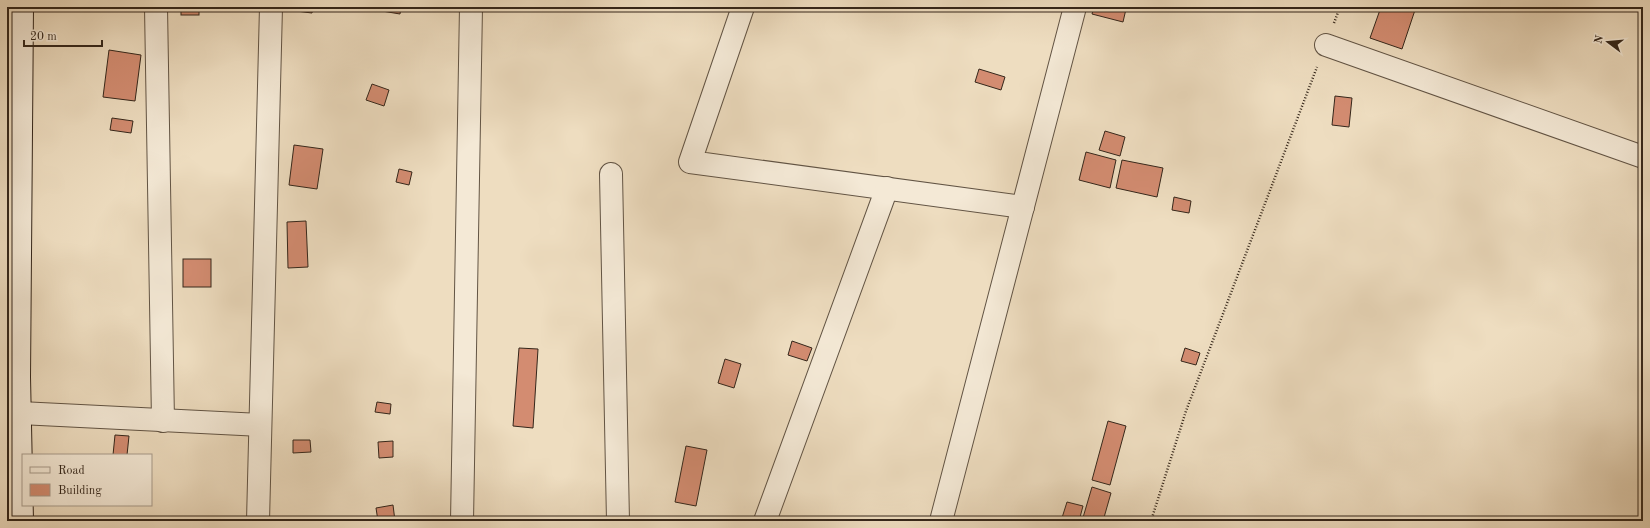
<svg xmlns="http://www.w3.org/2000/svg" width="1650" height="528" font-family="'Old Standard TT',serif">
<rect width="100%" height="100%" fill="#eeddc0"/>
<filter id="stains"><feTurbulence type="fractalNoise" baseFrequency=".005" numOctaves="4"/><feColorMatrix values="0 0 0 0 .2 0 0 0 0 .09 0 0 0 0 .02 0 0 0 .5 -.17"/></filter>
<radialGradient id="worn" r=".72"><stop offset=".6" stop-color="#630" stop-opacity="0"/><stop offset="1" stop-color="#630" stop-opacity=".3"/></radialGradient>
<!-- building -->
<g fill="#d38c71" stroke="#34261a">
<rect x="181" y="7" width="18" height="8"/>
<path d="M297,7h16l-1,6 -16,-2z"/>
<path d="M382,7h19l-1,7 -18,-3z"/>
<path d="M1094,7h24l8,2 -3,13 -31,-8z"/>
<path d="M1381,7h35l-14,42 -32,-11z"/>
<path d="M109,50l32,5 -6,46 -32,-4z"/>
<path d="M979,69l26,8 -4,13 -26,-8z"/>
<path d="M372,84l17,6 -5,16 -18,-6z"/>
<path d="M1335,96l17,2 -3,29 -17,-2z"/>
<path d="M112,118l21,3 -2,12 -21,-3z"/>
<path d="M1105,131l20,6 -5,19 -21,-6z"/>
<path d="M294,145l29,4 -6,40 -28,-4z"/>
<path d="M1086,152l30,8 -6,28 -31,-8z"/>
<path d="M1122,160l41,8 -6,29 -41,-9z"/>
<path d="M399,169l13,3 -3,13 -13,-3z"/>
<path d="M1174,197l17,4 -2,12 -17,-3z"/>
<path d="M306,221l2,46 -20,1 -1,-46z"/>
<rect x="183" y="259" width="28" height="28"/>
<path d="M792,341l20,7 -5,13 -19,-6z"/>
<path d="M519,348l19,1 -5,79 -20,-2z"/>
<path d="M1185,348l15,5 -4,12 -15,-4z"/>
<path d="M725,359l16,5 -7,24 -16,-5z"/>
<path d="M377,402l14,2 -1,10 -15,-2z"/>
<path d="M1108,421l18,5 -16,59 -18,-5z"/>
<path d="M115,435l14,1 -2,19h-14z"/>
<path d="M293,440h17l1,12 -18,1z"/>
<path d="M393,441v16l-14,1 -1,-16z"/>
<path d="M686,446l21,4 -11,56 -21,-4z"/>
<path d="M1092,487l19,6 -8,28h-21z"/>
<path d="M1067,502l16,4 -4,15h-18z"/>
<path d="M393,505l2,16h-17l-2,-13z"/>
</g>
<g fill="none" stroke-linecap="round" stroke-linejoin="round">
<!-- street casing -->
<g stroke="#625444" stroke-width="24">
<g id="street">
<path d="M156,7l7,414"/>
<path d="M743,7l-53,155 333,45"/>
<path d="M1326,45l317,112"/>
<path d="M611,174l7,347"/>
<path d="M20,413l240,12"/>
<path d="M258,521l13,-514"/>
<path d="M462,521l9,-514"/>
<path d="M765,521l122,-333"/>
<path d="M941,521l134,-514"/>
</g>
</g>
<!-- secondary casing -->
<g stroke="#34261a" stroke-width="24">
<path id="secondary" d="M22,521l-3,-144 3,-370"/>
</g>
<!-- path -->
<g stroke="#34261a" stroke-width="2.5" stroke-dasharray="1 2" stroke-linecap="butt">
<path d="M1334,23l6,-16"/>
<path d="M1151,521l35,-110 131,-344"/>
</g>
<!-- street -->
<use href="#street" stroke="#f4e9d6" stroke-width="22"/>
<!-- secondary -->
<use href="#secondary" stroke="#f4e9d6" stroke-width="22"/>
</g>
<!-- margin -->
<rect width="1650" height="528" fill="none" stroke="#eeddc0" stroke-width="24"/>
<rect x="8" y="8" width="1634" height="512" fill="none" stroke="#34261a" stroke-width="2"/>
<rect x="12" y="12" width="1626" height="504" fill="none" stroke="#34261a"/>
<!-- legend -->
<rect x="22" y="454" width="130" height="52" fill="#f4e9d6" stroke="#a79b8b"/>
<rect x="30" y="467" width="20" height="6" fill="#f4e9d6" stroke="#a79b8b"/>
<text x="58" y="474" font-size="12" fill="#34261a">Road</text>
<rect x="30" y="484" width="20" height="12" fill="#d38c71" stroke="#a79b8b"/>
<text x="58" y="494" font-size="12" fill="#34261a">Building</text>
<!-- north arrow -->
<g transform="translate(1608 42) rotate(286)" stroke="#f4e9d6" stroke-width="3" paint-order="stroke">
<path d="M0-3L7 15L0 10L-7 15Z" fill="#34261a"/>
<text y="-6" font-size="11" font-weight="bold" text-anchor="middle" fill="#34261a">N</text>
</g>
<!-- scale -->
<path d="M24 40v6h78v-6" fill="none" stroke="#34261a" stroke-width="2"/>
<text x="30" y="40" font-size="12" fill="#34261a" stroke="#f4e9d6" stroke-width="3" paint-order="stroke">20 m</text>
<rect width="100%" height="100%" filter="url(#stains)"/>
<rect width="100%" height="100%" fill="url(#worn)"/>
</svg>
